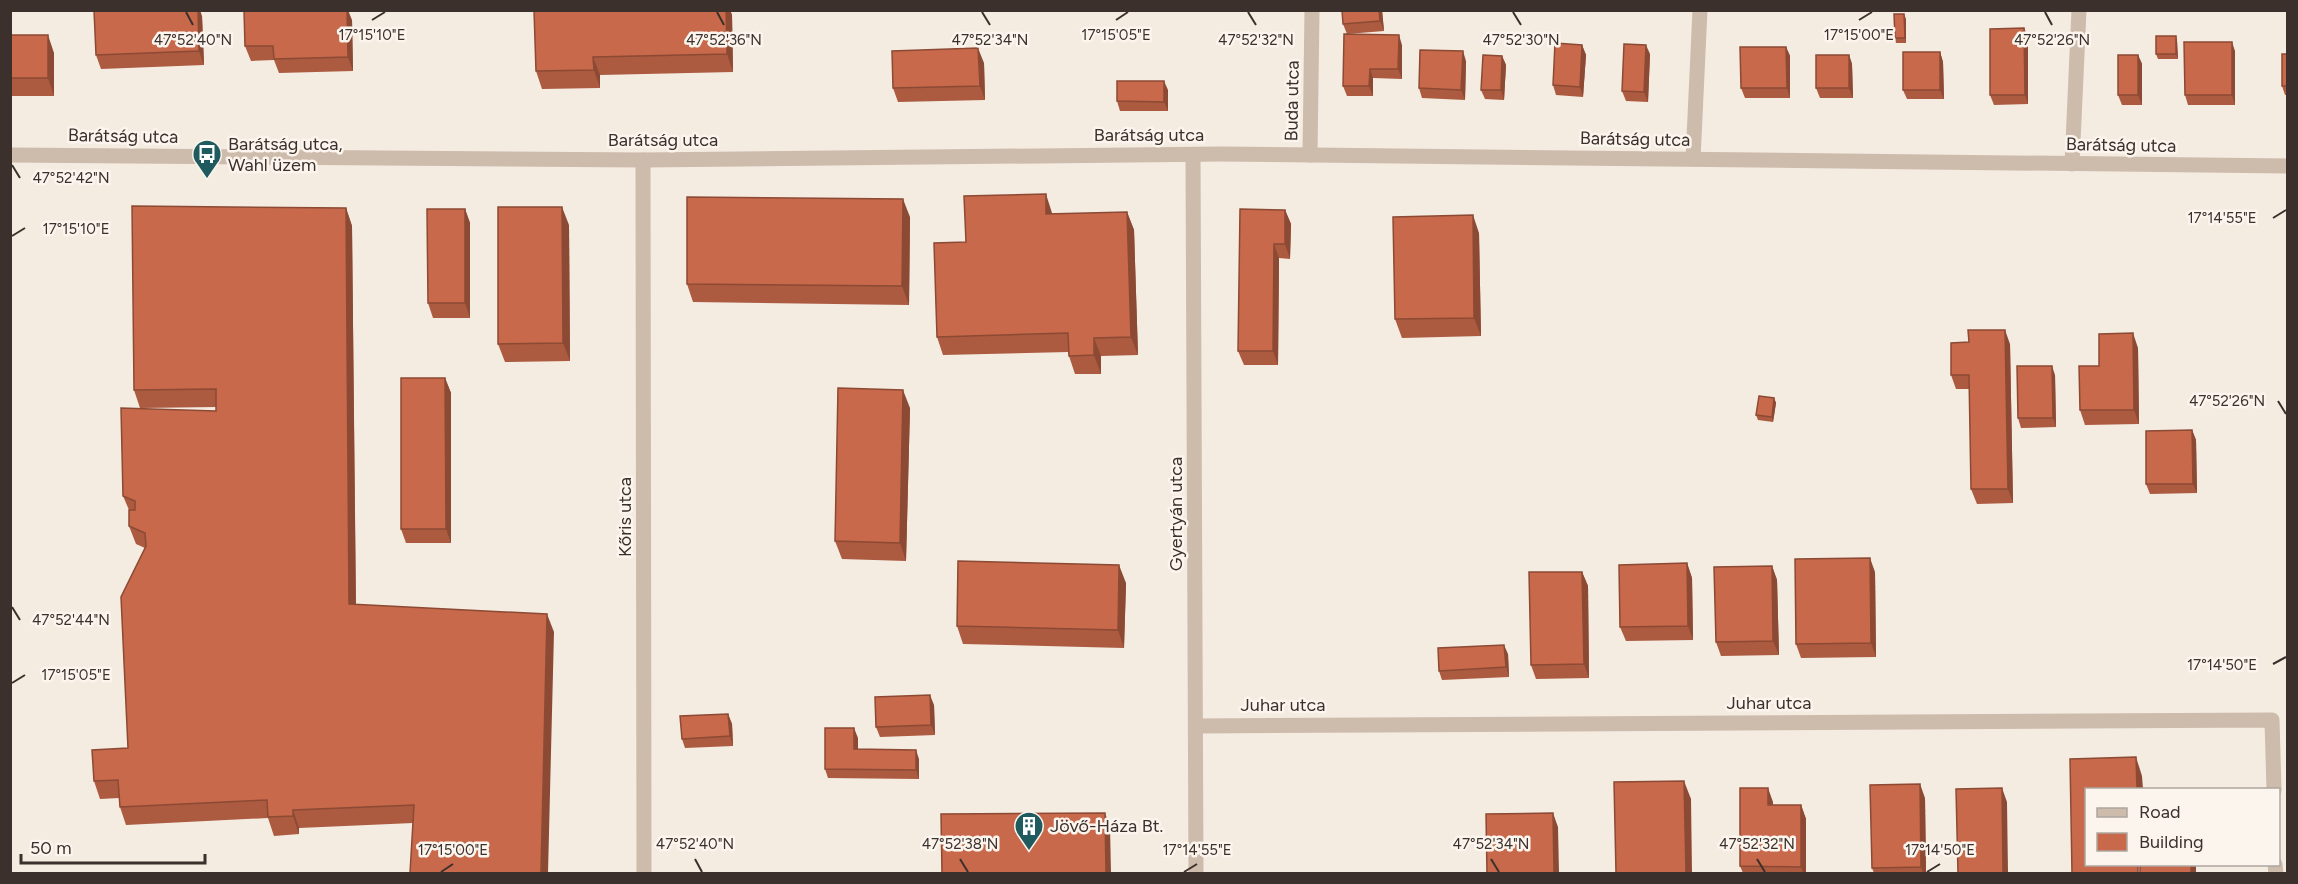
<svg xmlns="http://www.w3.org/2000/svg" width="2298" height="884" font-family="Figtree,sans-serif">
<rect width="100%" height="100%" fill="#f4ebe1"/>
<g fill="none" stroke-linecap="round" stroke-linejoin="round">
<!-- minor -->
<g stroke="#cdbbac" stroke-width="15">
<path d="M10,155l633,5 579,-6 1066,12"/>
<path d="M1193,155l3,719"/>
<path d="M1310,155l2,-145"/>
<path d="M1693,159l7,-149"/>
<path d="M643,160l1,714"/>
<path d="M2072,164l7,-154"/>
<path d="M1197,726l1075,-6 2,70"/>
<path d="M2275,864l1,10"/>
</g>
</g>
<!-- wall -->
<g fill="#ac5a40">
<path d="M534,10h196l2,5 1,57 -133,3v13l-58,1 -6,-18z"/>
<path d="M1342,10h40l2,21 -37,3 -4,-10z"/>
<path d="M202,16l2,49 -103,4 -5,-14z"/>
<path d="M1906,19v24h-10l-1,-5z"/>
<path d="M352,20l1,51 -74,2 -5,-13 -23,1 -6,-15z"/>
<path d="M2024,28l4,10v66l-34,1 -4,-10z"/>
<path d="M10,35l44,18v43h-44z"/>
<path d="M2176,36l1,5 1,18h-20l-2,-5z"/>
<path d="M1402,45v34l-29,-1v18h-26l-4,-10z"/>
<path d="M1582,45l4,10 -3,42 -27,-2 -3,-10z"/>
<path d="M1786,47l4,9v42h-45l-4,-10z"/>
<path d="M2235,51v54h-47l-3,-10z"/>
<path d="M1940,52l3,10 1,37h-37l-4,-9z"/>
<path d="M1650,54l-2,48 -22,-1 -4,-10z"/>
<path d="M2288,54v41h-3l-3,-9z"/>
<path d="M1849,55l3,9 1,34h-33l-4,-10z"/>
<path d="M2138,55l4,9v41h-20l-4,-10z"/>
<path d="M1502,56l4,9 -2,35 -19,-1 -4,-9z"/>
<path d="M1466,61l-1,39 -43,-2 -3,-10z"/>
<path d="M984,63l1,37 -87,2 -5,-14z"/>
<path d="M1168,90v21h-48l-3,-10z"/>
<path d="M346,208l6,18 4,378 198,28 -141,191 -114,5v6l-25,2 -6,-18 -142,7 -6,-18 -1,-9 -19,1 -6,-18 34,-33 17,-200 -9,-4 -7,-18v-16l-6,-14 93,-85v-4l-76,1 -6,-18z"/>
<path d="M465,209l5,14v95h-37l-5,-15z"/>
<path d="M1285,210l6,14 -1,35 -11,-1 -1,107h-34l-6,-14z"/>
<path d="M1127,212l7,18 4,125 -37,1v18h-26l-6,-18 -1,-4 -125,3 -6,-18 29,-95 86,-29v1z"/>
<path d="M910,217l-1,88 -216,-3 -6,-18z"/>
<path d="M569,225l1,136 -65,1 -7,-18z"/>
<path d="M1479,233l2,103 -79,2 -7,-19z"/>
<path d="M2010,344l3,159 -36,1 -6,-15 -1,-100h-14l-5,-14z"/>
<path d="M2138,348l1,76 -54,1 -5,-15 19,-44z"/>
<path d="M2055,375l1,52 -35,1 -3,-10z"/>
<path d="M445,378l6,15v150h-45l-5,-14z"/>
<path d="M1774,398l2,5 -3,19 -15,-2 -2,-5z"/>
<path d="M910,408l-4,153 -64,-2 -7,-18z"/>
<path d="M2192,430l4,10 1,53 -47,1 -4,-10z"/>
<path d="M1687,563l5,15 1,62 -67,1 -6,-14z"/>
<path d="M1772,566l5,14 2,75 -58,1 -5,-14z"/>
<path d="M1582,572l6,14 1,92 -53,1 -5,-14z"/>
<path d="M1875,572l1,85 -75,1 -5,-14z"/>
<path d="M1126,583l-2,65 -161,-4 -6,-18z"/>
<path d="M1508,654l1,23 -67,3 -3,-9z"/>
<path d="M934,705l1,30 -55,2 -4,-10z"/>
<path d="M728,714l4,10 1,22 -48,2 -3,-9z"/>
<path d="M858,738v11l61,10v20l-91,-1 -3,-9z"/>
<path d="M1925,798l1,75h-52l-2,-5z"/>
<path d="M1773,802v3h28l5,14v54h-63l-3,-7z"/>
</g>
<!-- shaded-wall -->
<g fill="#8c4a34">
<path d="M198,10h2l2,6 2,49 -5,-14z"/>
<path d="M347,10h1l4,10 1,51 -5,-14z"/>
<path d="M726,10h4l2,5 1,57 -6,-18z"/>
<path d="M1379,10h3l2,21 -4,-10z"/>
<path d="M1904,14l2,5v24l-1,-5z"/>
<path d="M2024,28l4,10v66l-3,-9z"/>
<path d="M48,35l6,18v43l-6,-18z"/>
<path d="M1399,35l3,10v34l-4,-10z"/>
<path d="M2176,36l1,5 1,18 -2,-5z"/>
<path d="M2232,42l3,9v54l-3,-10z"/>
<path d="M1582,45l4,10 -3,42 -3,-10z"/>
<path d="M1646,45l4,9 -2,48 -4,-10z"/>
<path d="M1786,47l4,9v42l-3,-10z"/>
<path d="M978,48l6,15 1,37 -5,-14z"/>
<path d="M1463,51l3,10 -1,39 -4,-10z"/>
<path d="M1940,52l3,10 1,37 -4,-9z"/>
<path d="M1849,55l3,9 1,34 -4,-10z"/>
<path d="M2138,55l4,9v41l-4,-10z"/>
<path d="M1502,56l4,9 -2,35 -3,-10z"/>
<path d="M593,57l7,18v13l-6,-18z"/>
<path d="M1370,69l3,9v18l-4,-10z"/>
<path d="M1164,81l4,9v21l-4,-9z"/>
<path d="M1046,194l6,19 1,19 -7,-18z"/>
<path d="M903,199l7,18 -1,88 -7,-19z"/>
<path d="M562,207l7,18 1,136 -7,-18z"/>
<path d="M346,208l6,18 4,396 -7,-18z"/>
<path d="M465,209l5,14v95l-5,-15z"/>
<path d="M1285,210l6,14 -1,35 -5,-15z"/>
<path d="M1127,212l7,18 4,125 -7,-18z"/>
<path d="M1473,215l6,18 2,103 -7,-18z"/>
<path d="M1274,244l5,14 -1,107 -5,-14z"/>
<path d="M2005,330l5,14 3,159 -5,-14z"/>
<path d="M2133,333l5,15 1,76 -5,-14z"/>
<path d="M1094,338l7,18v18l-7,-19z"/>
<path d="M2052,366l3,9 1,52 -3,-9z"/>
<path d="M445,378l6,15v150l-5,-14z"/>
<path d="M903,390l7,18 -4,153 -6,-18z"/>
<path d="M1774,398l2,5 -3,19 -1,-5z"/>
<path d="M2192,430l4,10 1,53 -4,-9z"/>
<path d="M1870,558l5,14 1,85 -5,-14z"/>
<path d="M1687,563l5,15 1,62 -5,-14z"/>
<path d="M1119,565l7,18 -2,65 -6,-18z"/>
<path d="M1772,566l5,14 2,75 -6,-14z"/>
<path d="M1582,572l6,14 1,92 -5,-14z"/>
<path d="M547,614l7,18 -6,241h-7z"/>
<path d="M1504,645l4,9 1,23 -3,-10z"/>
<path d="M930,695l4,10 1,30 -4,-10z"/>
<path d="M728,714l4,10 1,22 -3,-10z"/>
<path d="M854,728l4,10v21l-4,-10z"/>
<path d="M916,750l3,9v20l-3,-9z"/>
<path d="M2136,757l6,19 1,13h-6z"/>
<path d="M1684,781l7,18 1,74h-6z"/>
<path d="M1920,784l5,14 1,75h-3l-2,-6z"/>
<path d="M1768,788l5,14v17l-5,-14z"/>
<path d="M2002,788l5,14 1,71h-5z"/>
<path d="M1801,805l5,14v54h-3l-2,-6z"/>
<path d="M293,810l6,18v6l-6,-18z"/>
<path d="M1105,813l5,14 1,46h-5z"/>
<path d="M1553,813l5,14 1,46h-5z"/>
<rect x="2191" y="864" width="5" height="9"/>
</g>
<!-- building -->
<g fill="#c8694b" stroke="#8c4a34" stroke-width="1.5">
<path d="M94,10h104l1,41 -103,4z"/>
<path d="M244,10h103l1,47 -74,2 -1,-13h-28z"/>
<path d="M534,10h192l1,44 -134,3 1,13 -58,1z"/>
<path d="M1342,10h37l1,11 -37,3z"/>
<path d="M1894,14h10l1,24h-10z"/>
<path d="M2024,28l1,67h-35v-66z"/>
<path d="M1344,34l55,1 -1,34h-28l-1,17h-26z"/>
<rect x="10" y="35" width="38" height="43"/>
<rect x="2156" y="36" width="20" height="18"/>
<path d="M2184,42h48v53h-47z"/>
<path d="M1555,43l27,2 -2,42 -27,-2z"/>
<path d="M1624,44l22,1 -2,47 -22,-1z"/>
<path d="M1740,47h46l1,41h-46z"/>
<path d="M978,48l2,38 -87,2 -1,-37z"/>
<path d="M1420,50l43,1 -2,39 -42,-2z"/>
<rect x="1903" y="52" width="37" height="38"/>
<rect x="2282" y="54" width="6" height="32"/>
<path d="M1483,55l19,1 -1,34h-20z"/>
<rect x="1816" y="55" width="33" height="33"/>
<rect x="2118" y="55" width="20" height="40"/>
<path d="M1117,81h47v21l-47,-1z"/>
<path d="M1046,194v20l81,-2 4,125 -37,1v17l-25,1 -1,-23 -131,4 -3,-94 32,-1 -2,-46z"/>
<path d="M687,197l216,2 -1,87 -215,-2z"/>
<path d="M132,206l214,2 3,396 198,10 -6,259h-131l4,-68 -121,5v6l-25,1 -1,-17 -147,7 -2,-27 -24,1 -2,-31 36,-2 -7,-151 25,-51 -1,-13 -16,-7v-16h6v-9l-12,-5 -2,-88 95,3v-22l-82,1z"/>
<path d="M498,207h64l1,136 -65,1z"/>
<path d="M427,209h38v94h-37z"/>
<path d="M1240,209l45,1v34h-11l-1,107h-35z"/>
<path d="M1473,215l1,103 -79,1 -2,-102z"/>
<path d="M1968,330h37l3,159h-37l-2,-114h-18v-32l18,-1z"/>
<path d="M2133,333l1,77h-54l-1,-44h20v-32z"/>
<path d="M2017,366h35l1,52h-35z"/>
<path d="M401,378h44l1,151h-45z"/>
<path d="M838,388l65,2 -3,153 -65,-2z"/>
<path d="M1759,396l15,2 -2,19 -16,-2z"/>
<path d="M2192,430l1,54h-47v-53z"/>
<path d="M1870,558l1,85 -75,1 -1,-85z"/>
<path d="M958,561l161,4 -1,65 -161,-4z"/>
<path d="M1687,563l1,63 -68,1 -1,-62z"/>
<path d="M1772,566l1,75 -57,1 -2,-75z"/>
<path d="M1529,572h53l2,92 -53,1z"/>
<path d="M1504,645l2,22 -67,4 -1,-23z"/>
<path d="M930,695l1,30 -55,2 -1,-30z"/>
<path d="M728,714l2,22 -48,3 -2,-23z"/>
<path d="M825,728h29v21l62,1v20l-91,-1z"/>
<path d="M2136,757l1,32h-51v75h52v9h-66l-2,-114z"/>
<path d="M1684,781l2,92h-70l-2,-91z"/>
<path d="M1920,784l1,83 -49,1 -2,-83z"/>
<path d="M1740,788h28v17h33v62l-61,-1z"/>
<path d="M2002,788l1,85h-45l-2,-84z"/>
<path d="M1105,813l1,60h-164l-1,-59z"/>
<path d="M1553,813l1,60h-67l-1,-59z"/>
<rect x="2140" y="864" width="51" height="9"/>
</g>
<!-- ticks -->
<path fill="none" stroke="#3b302b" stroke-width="2" d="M186,12l7,13M717,12l7,13M982,12l8,13M1248,12l8,13M1513,12l8,13M2045,12l7,13M372,20l13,-8M1116,20l12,-8M1859,20l13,-8M12,165l8,13M2273,218l13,-8M12,236l13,-8M2278,401l8,13M12,607l8,13M2273,664l13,-7M12,683l13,-8M695,859l7,13M960,859l8,13M1491,859l8,13M1757,859l8,13M441,872l12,-8M1184,872l13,-8M1927,872l13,-8"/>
<!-- icons -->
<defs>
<g id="bus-pin" transform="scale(1.5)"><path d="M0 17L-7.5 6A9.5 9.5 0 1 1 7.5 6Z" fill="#1f5a5e" stroke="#fbf5ee"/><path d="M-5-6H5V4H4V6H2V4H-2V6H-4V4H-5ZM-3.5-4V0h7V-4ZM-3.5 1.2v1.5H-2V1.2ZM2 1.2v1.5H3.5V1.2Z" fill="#fff"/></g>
<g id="building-pin" transform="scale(1.5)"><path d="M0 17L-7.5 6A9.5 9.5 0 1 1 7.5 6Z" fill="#1f5a5e" stroke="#fbf5ee"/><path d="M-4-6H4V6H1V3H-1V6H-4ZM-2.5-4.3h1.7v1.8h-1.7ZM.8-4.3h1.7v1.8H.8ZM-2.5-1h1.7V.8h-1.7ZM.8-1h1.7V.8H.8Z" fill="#fff"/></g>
</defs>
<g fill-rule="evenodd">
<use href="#bus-pin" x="207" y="154"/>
<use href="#building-pin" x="1029" y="826"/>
</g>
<g text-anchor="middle" stroke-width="5" stroke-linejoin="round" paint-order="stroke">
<!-- street labels -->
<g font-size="18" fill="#3b302b" stroke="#fbf5ee">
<text transform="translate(1292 101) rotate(-89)" y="6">Buda utca</text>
<text x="1149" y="141">Barátság utca</text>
<text transform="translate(123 136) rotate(1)" y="6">Barátság utca</text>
<text transform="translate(1635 139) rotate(1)" y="6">Barátság utca</text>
<text x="663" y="146">Barátság utca</text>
<text transform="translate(2121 145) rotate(1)" y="6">Barátság utca</text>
<text transform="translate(1176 514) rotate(-90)" y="6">Gyertyán utca</text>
<text transform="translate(625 517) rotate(-90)" y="6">Kőris utca</text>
<text x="1769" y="709">Juhar utca</text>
<text x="1283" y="711">Juhar utca</text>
</g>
<!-- poi labels -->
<g font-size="18" fill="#3b302b" stroke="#fbf5ee" text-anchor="start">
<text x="228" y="150">Barátság utca,<tspan x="228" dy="21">Wahl üzem</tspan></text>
<text x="1050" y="832">Jövő-Háza Bt.</text>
</g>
</g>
<g font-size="15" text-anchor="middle" fill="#3b302b" stroke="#fbf5ee" stroke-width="5" stroke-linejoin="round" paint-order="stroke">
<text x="372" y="40">17°15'10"E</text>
<text x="1116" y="40">17°15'05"E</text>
<text x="1859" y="40">17°15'00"E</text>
<text x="724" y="45">47°52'36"N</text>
<text x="990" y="45">47°52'34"N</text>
<text x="1521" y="45">47°52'30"N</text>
<text x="2052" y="45">47°52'26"N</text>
<text x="193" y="45">47°52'40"N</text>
<text x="1256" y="45">47°52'32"N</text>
<text x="71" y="183">47°52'42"N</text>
<text x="2222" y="223">17°14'55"E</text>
<text x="76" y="234">17°15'10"E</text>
<text x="2227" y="406">47°52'26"N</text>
<text x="71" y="625">47°52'44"N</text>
<text x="2222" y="670">17°14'50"E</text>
<text x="76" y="680">17°15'05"E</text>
<text x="695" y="849">47°52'40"N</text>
<text x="960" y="849">47°52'38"N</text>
<text x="1491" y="849">47°52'34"N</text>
<text x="1757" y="849">47°52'32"N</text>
<text x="453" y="855">17°15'00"E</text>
<text x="1197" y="855">17°14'55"E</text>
<text x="1940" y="855">17°14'50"E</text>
</g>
<!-- border -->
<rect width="2298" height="884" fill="none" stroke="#3b302b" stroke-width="24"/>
<!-- legend -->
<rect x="2085" y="788" width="195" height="78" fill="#fbf5ee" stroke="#aea6a0" stroke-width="1.5"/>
<rect x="2097" y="808" width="30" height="9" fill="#cdbbac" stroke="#aea6a0" stroke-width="1.5"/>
<text x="2139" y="818" font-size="18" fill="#3b302b">Road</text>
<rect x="2097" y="833" width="30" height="18" fill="#c8694b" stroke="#aea6a0" stroke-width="1.5"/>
<text x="2139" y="848" font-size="18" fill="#3b302b">Building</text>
<!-- scale -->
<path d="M21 854v9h184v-9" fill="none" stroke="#3b302b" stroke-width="3"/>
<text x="30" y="854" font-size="18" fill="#3b302b" stroke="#fbf5ee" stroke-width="4.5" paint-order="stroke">50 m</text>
</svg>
